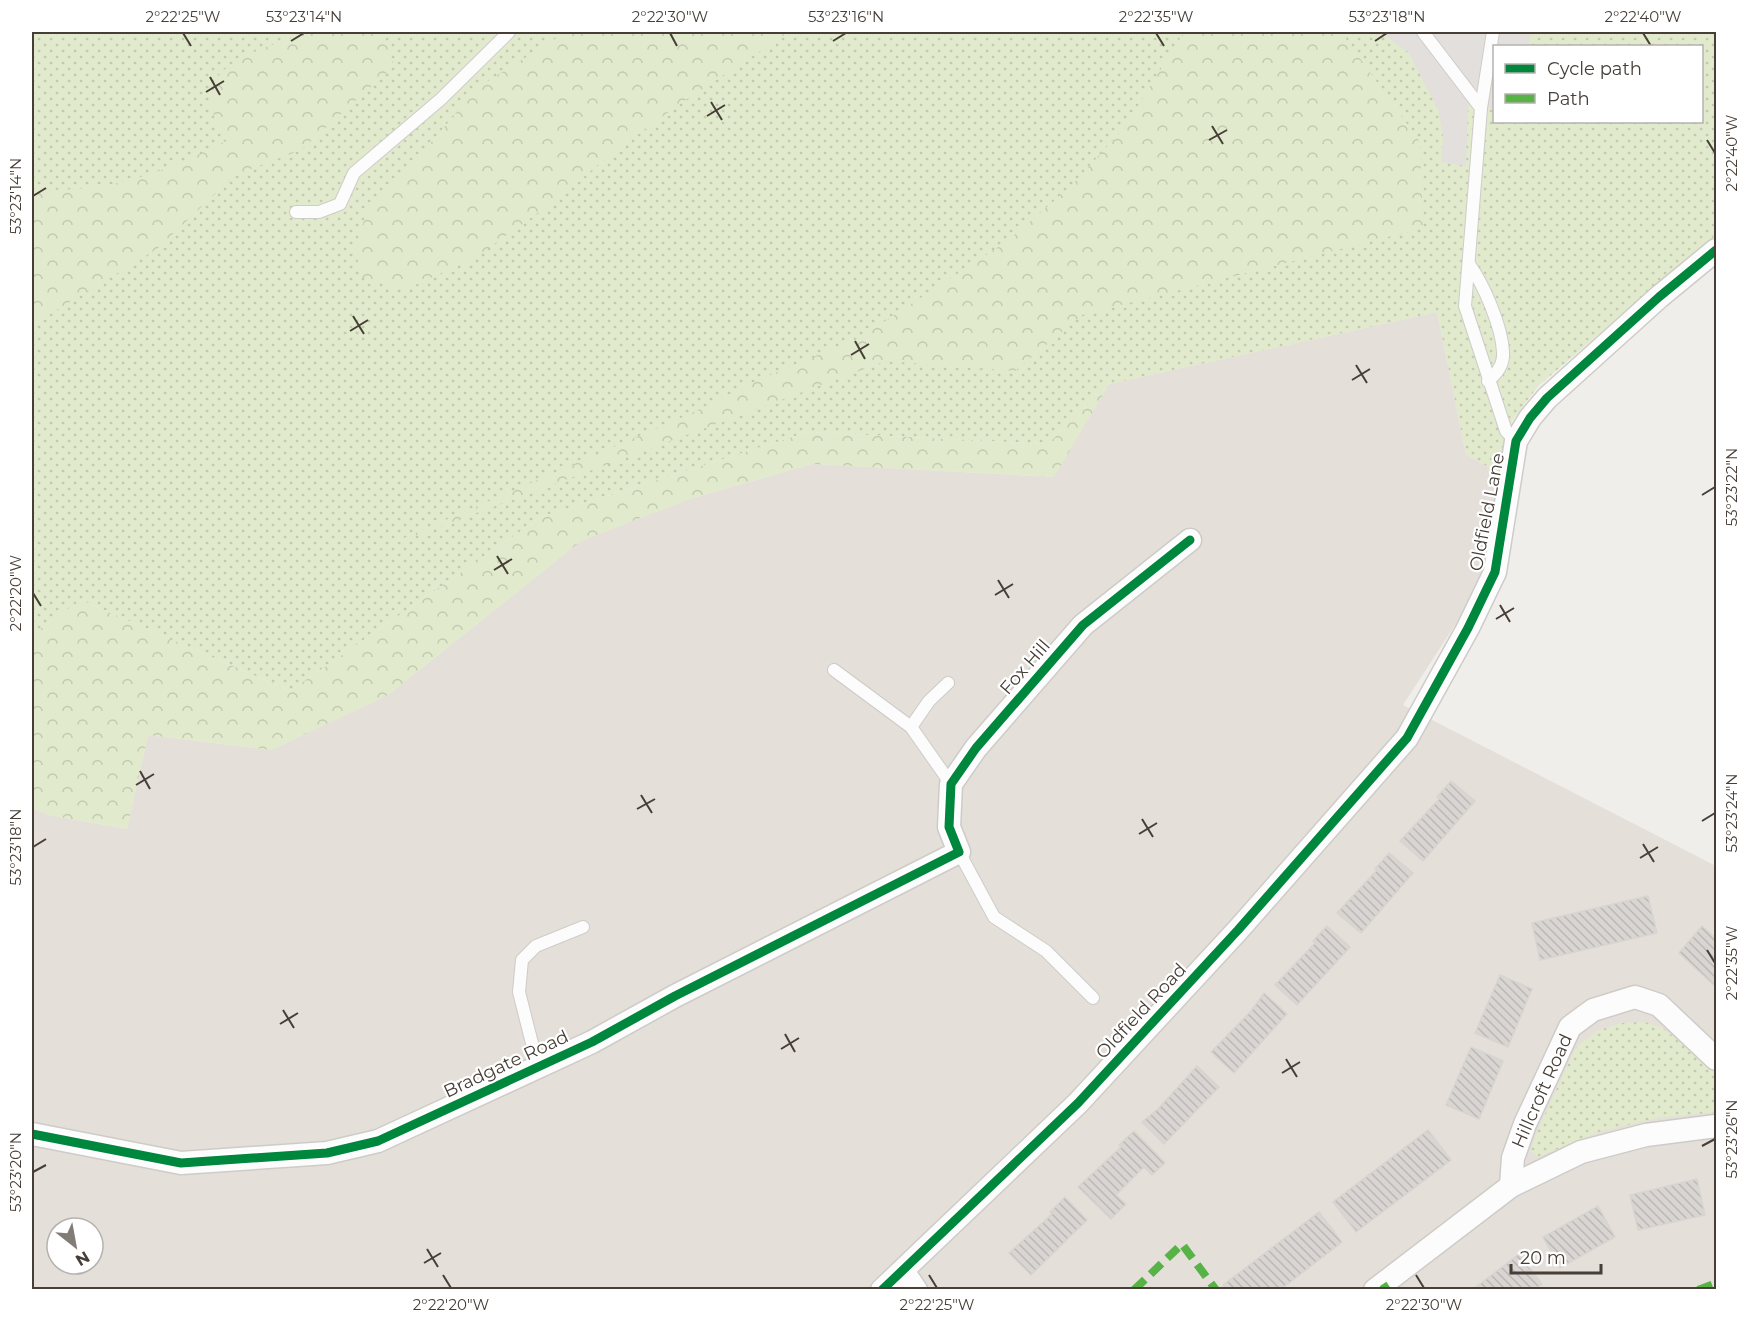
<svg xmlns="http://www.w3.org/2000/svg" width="1748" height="1321" font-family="Montserrat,sans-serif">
<defs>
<pattern id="grass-dots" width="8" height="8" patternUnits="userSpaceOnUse" patternTransform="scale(1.5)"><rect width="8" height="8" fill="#e1eacc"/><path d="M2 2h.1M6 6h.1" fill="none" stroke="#c2cab0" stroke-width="1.8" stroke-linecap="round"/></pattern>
<pattern id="forest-crowns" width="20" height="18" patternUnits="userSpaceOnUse" patternTransform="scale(1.5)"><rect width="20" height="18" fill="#e1eacc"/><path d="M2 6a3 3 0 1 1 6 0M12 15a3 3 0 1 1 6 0" fill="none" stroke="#c2cab0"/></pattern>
<pattern id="building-back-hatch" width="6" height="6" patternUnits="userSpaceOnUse" patternTransform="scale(1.5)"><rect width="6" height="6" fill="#d8d5d2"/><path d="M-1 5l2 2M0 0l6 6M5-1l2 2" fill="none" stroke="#bbb8b5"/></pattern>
</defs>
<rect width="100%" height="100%" fill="#f0eeeb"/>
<!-- residential -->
<path fill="#e4dfd8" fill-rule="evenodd" d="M1437,312l29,142 34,20 -15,93 -28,55 -54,83 313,161v423h-1684v-481l16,7 79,14 21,-94 123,15 117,-55 193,-154 108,-42 123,-35 241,13 56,-93zM57,1228h36v36h-36z"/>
<!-- grass -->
<g fill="url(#grass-dots)" fill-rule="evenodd">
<path d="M32,32h1684v203l-178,151 -26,35 -12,53 -34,-20 -29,-142 -328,72 -61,60 -240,-12 -267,85 -251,174 -209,-91 -49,35zM1494,46h208v76h-208z"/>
<path d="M1645,1022l18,6 53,45v39l-58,6 -57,13 -63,26 -7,-6 4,-15 41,-89 21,-16 24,-8z"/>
</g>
<!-- forest -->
<g fill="url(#forest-crowns)">
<path d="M309,32h67l11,12 7,22 -93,84 -66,25 -78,74 -125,76v-136c76,5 129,-15 196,-49 -54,-72 27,-88 81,-108z"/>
<path d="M566,32h223l-111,73 -67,49 -55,46 -83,59 -69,31 -43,-12 -6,-32 16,-45 54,-51 52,-62z"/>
<path d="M1184,32h157l79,110 3,86 -341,87 -67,56 -129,-10 -512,190 318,-138 66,-33 101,-42 147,-96 63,-54 55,-60z"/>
<path d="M1109,384l-55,93 -242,-13 -123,35 -108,42 -193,154 -117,55 -123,-15 -21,94 -79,-14 -16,-7v-173l49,-35 209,91 251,-174 267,-85 240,12z"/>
</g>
<!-- parking -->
<path fill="#e2dfdc" d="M1381,32h150l-3,14h-34v63l-26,-4 -2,61 -25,-4 2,-26 -5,-27 -29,-56z"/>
<!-- building -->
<g fill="url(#building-back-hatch)" stroke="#d8d5d1" stroke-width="1.5">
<path d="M1451,781l24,20 -52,60 -23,-20 39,-42 -2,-2z"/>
<path d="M1389,853l24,20 -52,60 -24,-20 40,-43 -2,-1z"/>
<path d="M1648,896l9,37 -117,27 -8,-37z"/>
<path d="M1327,926l23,21 -53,58 -22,-20 40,-42 -2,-2z"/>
<path d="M1702,926l14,13v48l-37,-34z"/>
<path d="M1500,975l32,14 -24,58 -33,-14z"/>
<path d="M1264,993l23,21 -53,59 -23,-21 40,-41z"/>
<path d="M1471,1047l32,14 -24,58 -33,-14z"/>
<path d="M1197,1066l22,21 -55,57 -22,-22 16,-13z"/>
<path d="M1428,1130l23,30 -95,72 -23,-30z"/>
<path d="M1134,1131l31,32 -13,12 -8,-8 -28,28 10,9 -15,15 -33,-32 43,-40 -2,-2z"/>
<path d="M1697,1179l8,36 -67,15 -8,-35z"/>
<path d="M1065,1197l22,23 -56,55 -22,-22 43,-39 -2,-2z"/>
<path d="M1598,1206l17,31 -55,31 -17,-31z"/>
<path d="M1319,1212l23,30 -62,48h-53l-4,-5z"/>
<path d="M1519,1254l23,30 -8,6h-62z"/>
</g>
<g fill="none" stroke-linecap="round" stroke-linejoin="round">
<!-- service casing -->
<g stroke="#ceccc8" stroke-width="14">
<g id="service">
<path d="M1423,32l58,76 -16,198 41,125 10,10"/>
<path d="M1481,108l12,-76"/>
<path d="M296,212h23l21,-8 14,-31 87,-74 68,-67"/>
<path d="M1469,264c15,21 33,63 34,88 1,13 -6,21 -15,29"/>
<path d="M834,670l77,57 40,57"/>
<path d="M911,727l18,-26 19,-18"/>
<path d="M959,852l35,65 52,34 47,47"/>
<path d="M538,1067l-19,-75 3,-32 14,-14 47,-19"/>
</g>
</g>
<!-- minor casing -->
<g stroke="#ceccc8" stroke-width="25">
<g id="minor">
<path d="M32,1134l149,29 146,-10 51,-12 214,-99 83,-46 284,-144 -10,-25 2,-43 25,-36 107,-123 107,-85"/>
<path d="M1511,1186l2,-28 12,-34 27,-58 18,-39 23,-17 42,-13 24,8 57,54"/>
<path d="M903,1271l13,19"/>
<path d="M882,1290l196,-187 160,-173 169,-192 61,-110 27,-56 21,-131 14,-23 17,-20 112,-101 57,-47"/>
<path d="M1375,1290l136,-104 70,-34 65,-17 70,-9"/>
</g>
</g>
<!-- service -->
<use href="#service" stroke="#fdfcfc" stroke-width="12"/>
<!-- minor -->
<use href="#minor" stroke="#fdfcfc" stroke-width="22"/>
<!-- quiet -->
<g stroke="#57b346" stroke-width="8" stroke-dasharray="15 8" stroke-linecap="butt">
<path d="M1383,1284l4,6"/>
<path d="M1134,1290l48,-46 34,46"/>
<path d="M1698,1290l16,-6"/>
</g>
<!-- cycleway casing -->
<g stroke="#fff" stroke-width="13">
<g id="cycleway">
<path d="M32,1134l149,29 146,-10 51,-12 214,-99 83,-46 284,-144 -10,-25 2,-43 25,-36 107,-123 107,-85"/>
<path d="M882,1290l196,-187 160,-173 169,-192 61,-110 27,-56 21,-131 14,-23 17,-20 112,-101 57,-47"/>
</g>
</g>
<!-- cycleway -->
<use href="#cycleway" stroke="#00873e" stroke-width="9"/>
</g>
<!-- ticks -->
<path fill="none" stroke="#463e37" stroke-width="2" d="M183,33l8,13M670,33l7,13M1156,33l8,13M1643,33l8,13M291,41l13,-8M833,41l13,-8M1375,41l12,-8M210,77l10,18M206,92l18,-11M711,102l11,18M707,116l18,-11M1212,126l11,18M1209,140l18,-10M1707,140l8,13M33,196l13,-8M353,316l11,18M350,331l18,-11M855,341l10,18M851,355l18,-11M1356,365l11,18M1352,380l18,-11M1702,495l13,-8M497,556l11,18M494,570l18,-11M998,580l11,18M33,593l8,13M995,595l18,-11M1500,605l10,17M1496,619l18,-11M140,771l10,18M136,785l18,-11M641,795l11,18M637,809l18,-10M1142,819l11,18M1702,821l13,-8M1139,834l18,-11M1643,844l11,18M33,847l13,-8M1640,858l18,-11M1707,950l8,13M283,1010l11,18M280,1024l18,-11M785,1034l10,18M781,1049l18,-11M1286,1059l11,18M1282,1073l18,-11M1702,1146l13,-7M33,1172l13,-7M427,1249l11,18M424,1263l17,-10M443,1275l8,13M929,1275l8,13M1416,1275l8,13"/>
<g text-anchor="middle" stroke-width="4.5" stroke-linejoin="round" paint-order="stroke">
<!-- street labels -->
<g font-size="18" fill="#463e37" stroke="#fff">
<text transform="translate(1487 512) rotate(-79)" y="6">Oldfield Lane</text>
<text transform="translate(1025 667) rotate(-49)" y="6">Fox Hill</text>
<text transform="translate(1141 1011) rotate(-47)" y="6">Oldfield Road</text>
<text transform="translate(506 1064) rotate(-25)" y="6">Bradgate Road</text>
<text transform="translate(1542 1091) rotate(-66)" y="6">Hillcroft Road</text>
</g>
</g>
<!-- border -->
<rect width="1748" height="1321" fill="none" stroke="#ffffff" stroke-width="66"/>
<!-- legend -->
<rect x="1493" y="45" width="210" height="78" fill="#ffffff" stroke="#b5b2af" stroke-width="1.5"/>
<rect x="1505" y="64" width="30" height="9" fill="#00873e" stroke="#b5b2af" stroke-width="1.5"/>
<text x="1547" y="75" font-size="18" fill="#463e37">Cycle path</text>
<rect x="1505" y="94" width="30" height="9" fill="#57b346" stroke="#b5b2af" stroke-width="1.5"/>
<text x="1547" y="105" font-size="18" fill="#463e37">Path</text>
<!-- north arrow -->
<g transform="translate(75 1246) rotate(149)"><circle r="28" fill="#ffffff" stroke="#b5b2af" stroke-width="1.5"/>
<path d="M0-4.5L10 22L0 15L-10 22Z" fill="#827c76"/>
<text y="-9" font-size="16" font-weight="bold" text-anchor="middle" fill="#463e37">N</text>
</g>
<!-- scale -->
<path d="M1511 1264v9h90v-9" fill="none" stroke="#463e37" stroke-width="3"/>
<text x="1520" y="1264" font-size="18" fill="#463e37" stroke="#ffffff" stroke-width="4.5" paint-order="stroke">20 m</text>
<rect x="33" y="33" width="1682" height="1255" fill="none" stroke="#463e37" stroke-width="2"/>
<g font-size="15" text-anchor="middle" fill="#463e37">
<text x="183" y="22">2°22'25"W</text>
<text x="304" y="22">53°23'14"N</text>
<text x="670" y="22">2°22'30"W</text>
<text x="846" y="22">53°23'16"N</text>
<text x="1156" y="22">2°22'35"W</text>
<text x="1387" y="22">53°23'18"N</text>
<text x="1643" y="22">2°22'40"W</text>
<text transform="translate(1732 153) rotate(-90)" y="5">2°22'40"W</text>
<text transform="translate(16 196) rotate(-90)" y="5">53°23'14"N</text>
<text transform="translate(1732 487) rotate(-90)" y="5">53°23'22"N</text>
<text transform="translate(16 593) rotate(-90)" y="5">2°22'20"W</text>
<text transform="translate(1732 813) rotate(-90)" y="5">53°23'24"N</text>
<text transform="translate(16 847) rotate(-90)" y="5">53°23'18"N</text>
<text transform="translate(1732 963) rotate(-90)" y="5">2°22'35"W</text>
<text transform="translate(1732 1139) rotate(-90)" y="5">53°23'26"N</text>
<text transform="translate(16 1172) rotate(-90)" y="5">53°23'20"N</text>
<text x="451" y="1310">2°22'20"W</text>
<text x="937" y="1310">2°22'25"W</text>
<text x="1424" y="1310">2°22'30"W</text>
</g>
</svg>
